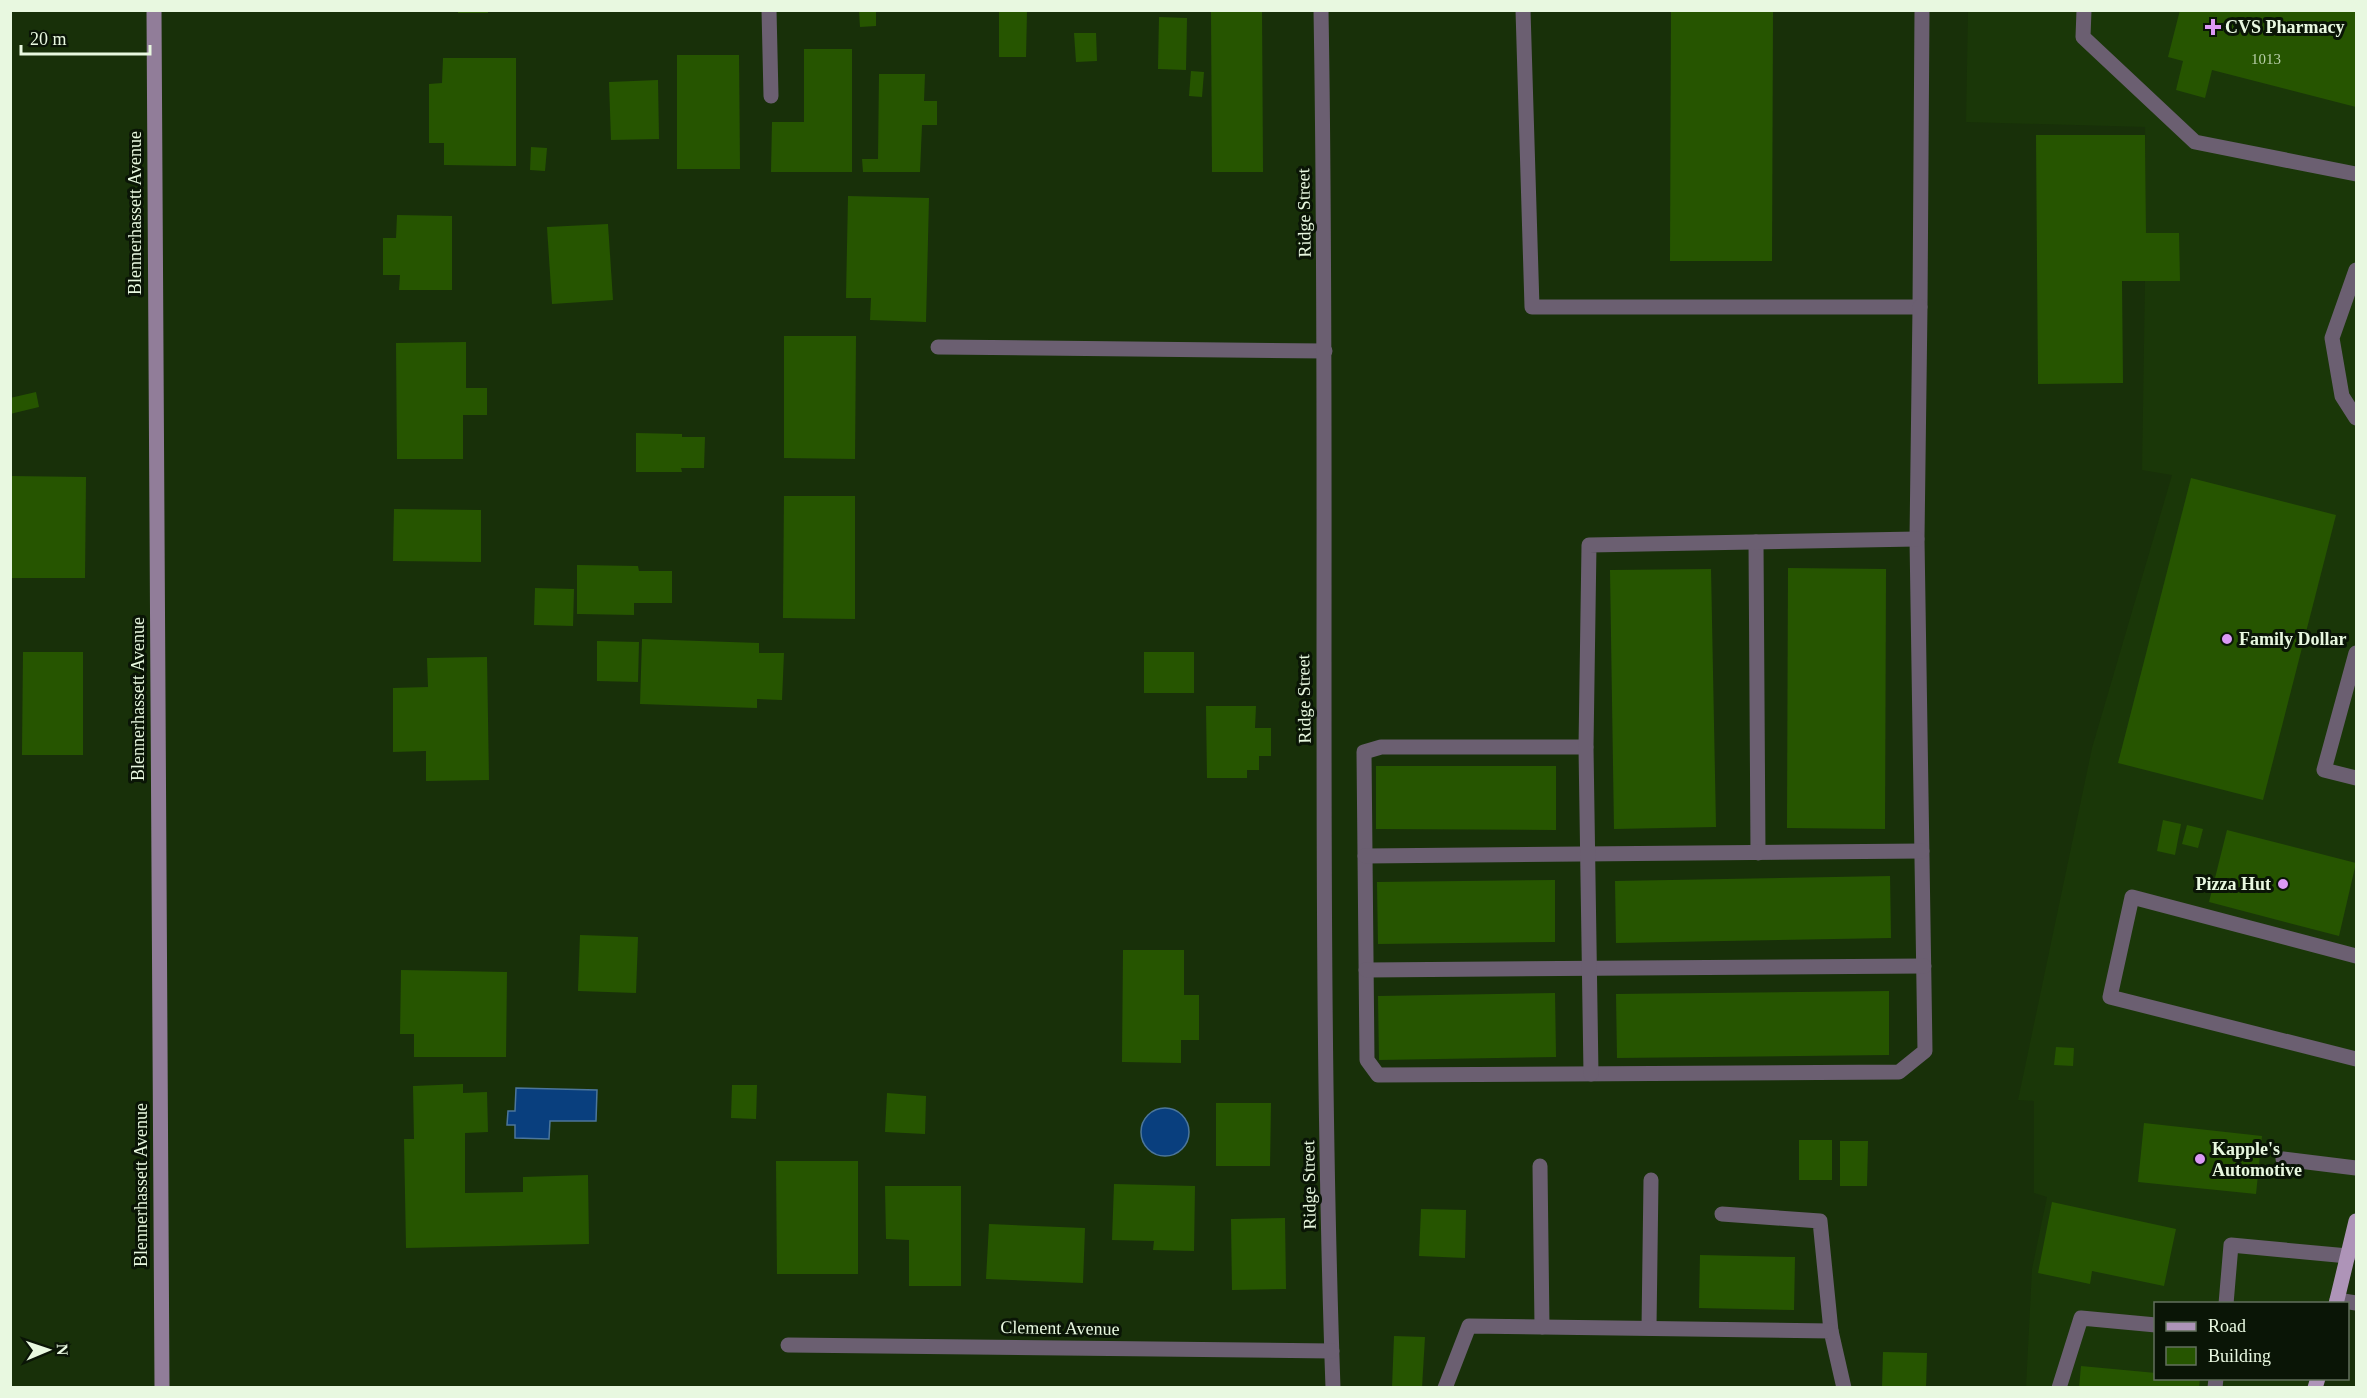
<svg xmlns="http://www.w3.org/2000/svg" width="2367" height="1398" font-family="'Times New Roman',serif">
<rect width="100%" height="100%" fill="#183009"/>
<!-- built -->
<path fill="#1a3708" d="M1968,11h388v1211l-20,81 -180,1v74l162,1 -2,8h-290l6,-118 15,-72 -13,-4v-92l-16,-1 74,-352 80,-273 -30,-5 3,-189h34v-48h-33l-1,-106 -179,-5z"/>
<!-- water -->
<g fill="#093f7e" stroke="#4c769b" stroke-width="1.5">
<path d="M516,1088l81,2 -1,31h-46l-1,18 -34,-1v-13h-8l1,-14h7z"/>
<circle cx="1165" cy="1132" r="24"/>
</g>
<!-- building -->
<g fill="#265500">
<rect x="458" y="10" width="30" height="3"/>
<path d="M859,10h17v16l-16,1z"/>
<path d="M999,10h28l-1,47h-27z"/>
<path d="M1211,10h51l1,162h-51z"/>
<path d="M1671,10h102l-1,251h-102z"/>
<path d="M2180,10h176v97l-144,-37 -7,28 -29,-8 7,-29 -15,-4z"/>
<path d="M1159,17l28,1 -1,52 -28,-1z"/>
<path d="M1074,33h22l1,28 -21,1z"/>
<path d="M804,49h48v123h-81l1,-50h32z"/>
<path d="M677,55h62l1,114h-63z"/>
<path d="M443,58h73v108l-72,-1v-22h-15v-59l13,-1z"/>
<path d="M1191,71l13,1 -2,25 -13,-1z"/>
<path d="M879,74h46l-1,27h13v24h-15l-2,47h-57l-1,-13h16z"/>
<path d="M658,80l1,59 -48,1 -2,-58z"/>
<path d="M2036,135h109l1,98h33l1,48h-58l1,102 -85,1z"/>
<path d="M531,147l16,1 -2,23 -15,-1z"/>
<path d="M848,196l81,2 -3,124 -56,-2 1,-22h-25z"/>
<path d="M397,215l55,1v74h-53l1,-15h-17v-37h13z"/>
<path d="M608,224l5,76 -61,4 -5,-77z"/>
<path d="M784,336h72l-1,123 -71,-1z"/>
<path d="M466,342v46h21v27h-24v44h-66l-1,-116z"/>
<path d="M36,392l3,15 -29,7v-16z"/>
<path d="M636,433l46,1v3h23l-1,31h-23l1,4h-46z"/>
<path d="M10,476l76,1 -1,101h-75z"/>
<path d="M2191,478l145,37 -73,285 -145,-37z"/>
<path d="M784,496h71v123l-72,-1z"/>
<path d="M394,509l87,1v52l-88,-1z"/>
<path d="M577,565l61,1 1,5h33v32h-38v12l-57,-1z"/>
<path d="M1788,568l98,1 -1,260 -98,-1z"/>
<path d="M1711,569l5,258 -102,2 -4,-259z"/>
<path d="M535,588l39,1 -1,37 -39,-1z"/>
<path d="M642,639l117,4v10h25l-2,47 -25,-1v9l-117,-4z"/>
<path d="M597,641l42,1 -1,40 -41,-1z"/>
<path d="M23,652h60v103h-61z"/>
<rect x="1144" y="652" width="50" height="41"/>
<path d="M487,657l2,123 -63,1v-30l-33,1v-64l35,-1 -1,-29z"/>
<path d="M1206,706h50l-1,22h16v28h-12v14h-12v8h-40z"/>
<path d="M1376,766h180v64l-180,-1z"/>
<path d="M2163,820l18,4 -6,31 -18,-4z"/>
<path d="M2187,825l16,4 -5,19 -16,-4z"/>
<path d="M2227,830l129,33 -17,73 -130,-34z"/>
<path d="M1890,876l1,62 -275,5 -1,-62z"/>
<path d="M1555,880v62l-177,2 -1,-62z"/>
<path d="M580,935l58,2 -2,56 -58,-2z"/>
<path d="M1123,950h61v45h15v45h-18v23l-59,-1z"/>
<path d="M401,970l106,2 -1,85h-92v-23h-14z"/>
<path d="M1889,991v64l-272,3 -1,-64z"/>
<path d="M1555,993l1,64 -177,3 -1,-64z"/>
<path d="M2056,1047l18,1 -1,18 -19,-1z"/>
<path d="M463,1084v9l24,-1 1,40 -23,1v60l58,-1v-15l65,-2 1,69 -183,4 -2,-109h10l-1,-53z"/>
<path d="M732,1085h25l-1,34 -25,-1z"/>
<path d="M887,1093l39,3 -1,38 -40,-2z"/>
<path d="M1216,1103h55l-1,63h-54z"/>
<path d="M2144,1123l118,13 -6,58 -118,-12z"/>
<rect x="1799" y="1140" width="33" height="40"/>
<path d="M1840,1141h28l-1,45h-27z"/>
<path d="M776,1161h82v113h-81z"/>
<path d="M1114,1184l81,2 -1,65 -41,-1 1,-9 -42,-1z"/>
<path d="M885,1186h76v100h-52v-46l-23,-1z"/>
<path d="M2052,1202l124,27 -12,57 -72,-15 -2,13 -52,-11z"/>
<path d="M1421,1209l45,1 -1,48 -46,-2z"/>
<path d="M1285,1218l1,71 -54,1 -1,-71z"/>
<path d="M989,1224l96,4 -2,55 -97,-4z"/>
<path d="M1700,1255l95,2 -1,53 -95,-2z"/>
<path d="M1394,1336l31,1 -3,51h-30z"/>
<path d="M1883,1352l44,1 -1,35h-44z"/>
<path d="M2081,1366l75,7v5h44l-1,10h-120z"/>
</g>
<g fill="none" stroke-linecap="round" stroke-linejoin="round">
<!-- lane -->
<g stroke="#6b5f71" stroke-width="15">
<path d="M769,10l2,86"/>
<path d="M1523,10l9,297h388l2,-297"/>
<path d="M2084,10l-1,27 112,105 161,32"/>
<path d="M2356,270l-24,68 10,58 14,22"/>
<path d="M938,347l387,4"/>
<path d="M1756,542l2,311"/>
<path d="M2356,653l-32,117 32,8"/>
<path d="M1586,747h-205l-17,5 3,308 11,15 521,-3 26,-21 -8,-512 3,-232"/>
<path d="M1365,856l557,-5"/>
<path d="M2356,956l-224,-59 -22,100 246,62"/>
<path d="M1366,970l558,-4"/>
<path d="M1591,1074l-5,-327 3,-202 328,-6"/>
<path d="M2283,1159l73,9"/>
<path d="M1540,1166l2,161"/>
<path d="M1722,1214l98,7 11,110"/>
<path d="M2337,1300l19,3"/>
<path d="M2226,1304l5,-59 117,11"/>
<path d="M1649,1328l2,-148"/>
<path d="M1445,1388l24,-62 362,5 13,57"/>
<path d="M2059,1388l22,-70 75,7"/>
<path d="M2215,1388l1,-10"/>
</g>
<!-- street -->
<g stroke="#6b5f71" stroke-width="15">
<path d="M1321,10c8,459 -4,919 12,1378"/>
<path d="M788,1345l544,6"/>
</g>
<!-- secondary -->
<path stroke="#917d99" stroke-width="15" d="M154,10l8,1378"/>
<!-- primary -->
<g stroke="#ae94b8" stroke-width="15">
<path d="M2336,1304l20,-83"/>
<path d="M2315,1388l3,-10"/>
</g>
</g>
<!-- markers -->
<g fill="#db99f5" stroke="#0a1506" stroke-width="2">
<path d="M2210 18h6v6h6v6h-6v6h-6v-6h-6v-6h6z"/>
<circle cx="2227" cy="639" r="6"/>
<circle cx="2283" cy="884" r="6"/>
<circle cx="2200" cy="1159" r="6"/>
</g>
<g text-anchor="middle" stroke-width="6" stroke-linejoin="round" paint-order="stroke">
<!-- number labels -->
<g font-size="15" fill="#b8cfa8">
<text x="2266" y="64">1013</text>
</g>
<!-- poi labels -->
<g font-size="18" font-weight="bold" fill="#e8f8e0" stroke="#0a1506" text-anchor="start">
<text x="2225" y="33">CVS Pharmacy</text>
<text x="2239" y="645">Family Dollar</text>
<text x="2271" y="890" text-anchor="end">Pizza Hut</text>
<text x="2212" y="1155">Kapple's<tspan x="2212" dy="21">Automotive</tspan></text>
</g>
<!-- street labels -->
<g font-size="18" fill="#e8f8e0" stroke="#0a1506">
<text transform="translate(135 213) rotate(-90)" y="6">Blennerhassett Avenue</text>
<text transform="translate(1304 213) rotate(-91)" y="6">Ridge Street</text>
<text transform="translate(138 699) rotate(-90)" y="6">Blennerhassett Avenue</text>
<text transform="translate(1304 699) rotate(-91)" y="6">Ridge Street</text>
<text transform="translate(141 1185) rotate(-90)" y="6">Blennerhassett Avenue</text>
<text transform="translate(1309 1185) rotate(-91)" y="6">Ridge Street</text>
<text transform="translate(1060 1328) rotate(1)" y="6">Clement Avenue</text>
</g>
</g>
<!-- border -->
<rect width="2367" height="1398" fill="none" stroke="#e8f8e0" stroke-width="24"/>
<!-- legend -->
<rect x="2154" y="1302" width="195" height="78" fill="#0a1506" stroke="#63705d" stroke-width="1.5"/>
<rect x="2166" y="1322" width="30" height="9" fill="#ae94b8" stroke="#63705d" stroke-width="1.5"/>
<text x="2208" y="1332" font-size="18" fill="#e8f8e0">Road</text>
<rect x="2166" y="1347" width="30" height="18" fill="#265500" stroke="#63705d" stroke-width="1.5"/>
<text x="2208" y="1362" font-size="18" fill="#e8f8e0">Building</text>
<!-- north arrow -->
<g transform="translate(48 1350) rotate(88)" stroke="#0a1506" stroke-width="4.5" paint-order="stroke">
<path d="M0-4.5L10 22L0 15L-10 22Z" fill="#e8f8e0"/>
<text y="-9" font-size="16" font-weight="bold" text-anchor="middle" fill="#e8f8e0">N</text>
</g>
<!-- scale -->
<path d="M21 45v9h129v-9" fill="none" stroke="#e8f8e0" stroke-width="3"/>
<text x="30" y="45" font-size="18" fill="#e8f8e0" stroke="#0a1506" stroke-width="4.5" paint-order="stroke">20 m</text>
</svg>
